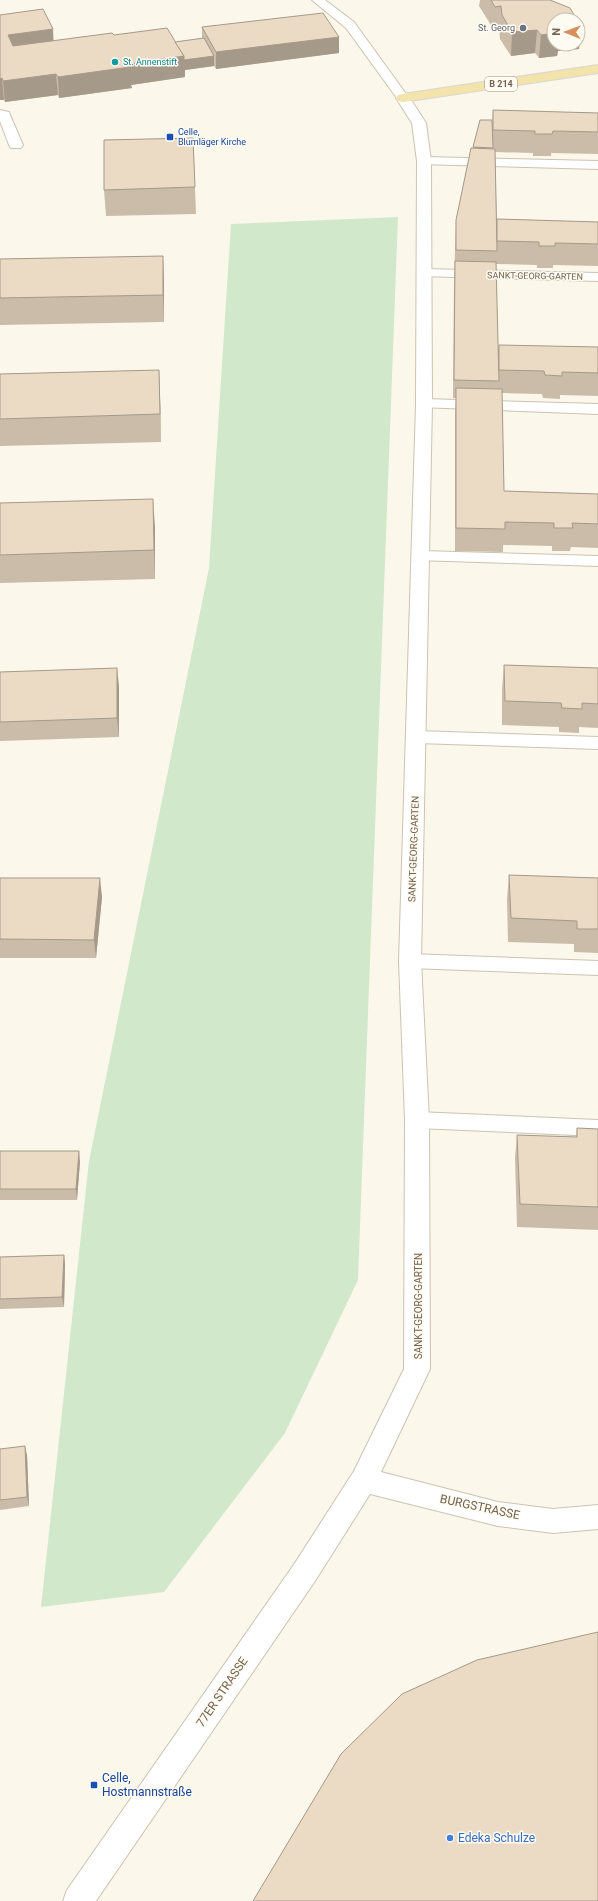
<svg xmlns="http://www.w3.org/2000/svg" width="598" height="1901" font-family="Roboto,sans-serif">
<rect width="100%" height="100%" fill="#fbf8eb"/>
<!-- green -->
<path fill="#d1e8cb" d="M398,217l-40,1063 -73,153 -121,159 -123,15 48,-446 120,-593 22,-344z"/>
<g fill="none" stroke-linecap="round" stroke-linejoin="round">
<!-- service casing -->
<g stroke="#cdc2b2" stroke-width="2">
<g id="service">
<path d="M312,0h13l29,22 55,76 -2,3h-8l-53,-73z"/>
<path d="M0,110l9,2 1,3 13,30 -2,3h-10l-2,-3 -9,-24z"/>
<path d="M424,157l174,4v8l-179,-5 -2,-3 2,-3z"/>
<path d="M424,269l174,4v8l-179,-5 -2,-3 2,-3z"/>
<path d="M424,399l174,5v10l-179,-7 -3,-3 3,-3z"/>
<path d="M421,551l177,5v10l-183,-6 -2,-4 2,-4z"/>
<path d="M417,731l181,6v12l-181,-6 -6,-2 -3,-4 3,-4z"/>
<path d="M410,954l188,7v14l-188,-7 -7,-2 -3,-5 3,-5z"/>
<path d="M417,1112l181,8v16l-181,-8 -8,-2 -3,-6 3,-6z"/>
</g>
</g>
<!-- tertiary casing -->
<g stroke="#cdc2b2" stroke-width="2">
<path id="tertiary" d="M403,94l5,1 18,28 5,38 1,243 -11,557 8,159 1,249 -49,103 117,30 55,7 45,-4v24l-45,4 -55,-7 -128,-32 -55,87 -219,320h-33l4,-11 228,-327 59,-92 50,-102 1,-249 -6,-159 17,-557 1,-243 -5,-38 -16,-25 2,-3z"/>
</g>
<!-- primary casing -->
<g stroke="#dbd6d2" stroke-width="2">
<path id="primary" d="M598,65v8l-195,29 -5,-1 -2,-3 2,-3 5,-1z"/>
</g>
<!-- service -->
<use href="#service" fill="#fff" fill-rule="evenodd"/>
<!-- tertiary -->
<use href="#tertiary" fill="#fff" fill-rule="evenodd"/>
<!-- primary -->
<use href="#primary" fill="#f2e4ab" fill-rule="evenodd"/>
</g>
<!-- wall -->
<g fill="#cbbca9">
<path d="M480,0h70l31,26 -2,23 -21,2 -1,5 -18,2 -4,-5 -24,3 -11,-17 -1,-10 -5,1 -15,-24z"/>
<path d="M0,15l54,26 60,-6 61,7 27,-3v-12l137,10v16l-123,16 -2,-3 -29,4v7l-54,8 1,3 -73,10 -1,-3 -53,7 -1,-2h-4z"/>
<path d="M493,110l105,3v41l-47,-1v3h-18v-3l-38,-1 2,76v-9l101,3v44l-45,-1v3h-16v-3l-41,-1 2,85 100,-2v49l-38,-1v4l-17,-1 -1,-4 -40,-1 2,98 94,3v54l-27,-1 -1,4h-18v-5l-49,-1v7l-48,-1v-140l1,-13h-3l1,-119 2,-59 24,-100 12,4z"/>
<path d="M193,138l3,76 -90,2 -2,-26z"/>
<path d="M163,256l1,27v39l-164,3v-66z"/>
<path d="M159,370l1,27 1,45 -161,4v-72z"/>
<path d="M0,503l155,24v52l-155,4z"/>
<path d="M504,665l94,3v60l-19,-1v6l-20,-1v-5l-57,-2v-36z"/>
<path d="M0,672l119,14v51l-119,4z"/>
<path d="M509,875l89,3v75l-24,-1v-8l-66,-2 -1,-43z"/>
<path d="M0,878l102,19 -6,61h-96z"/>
<path d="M577,1128l21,1v101l-81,-3 -2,-69 2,-23 59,2z"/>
<path d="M0,1151l80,10 -3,39h-77z"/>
<path d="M64,1255l1,10 -1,42 -64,2v-52z"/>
<path d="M0,1449l27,6 2,51 -29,4z"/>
</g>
<!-- shaded-wall -->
<g fill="#a59989">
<path d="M578,26h3l-2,23 -21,2 -1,5 -18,2 2,-23 13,-2v11h24z"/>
<path d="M53,29l1,21 -44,6 -2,-21z"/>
<path d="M537,30l-2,23 -24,3 1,-24z"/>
<path d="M339,37v16l-123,16v-17z"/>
<path d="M184,56h30v10l-29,4v7l-54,8 1,3 -73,10 -1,-21 71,-13z"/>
<path d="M56,74l2,21 -53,7 -2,-21z"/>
<path d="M2,78l2,22h-4v-21z"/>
<path d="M163,256l1,27v39l-1,-27z"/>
<path d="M159,370l1,27 1,45 -1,-28z"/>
<path d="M153,499l2,28v52l-1,-29z"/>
<path d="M117,668l2,18v51l-2,-19z"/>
<path d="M100,878l2,19 -6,61 -2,-18z"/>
<path d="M79,1151l1,10 -3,39 -1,-11z"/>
<path d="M64,1255l1,10 -1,42 -2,-10z"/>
<path d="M25,1446l2,9 2,51 -2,-9z"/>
</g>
<!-- building -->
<g fill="#ecdbc4" stroke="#a59989">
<path d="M491,0h59l20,8 7,12h-23v13l-13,2 -4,-5 -25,2 -10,-17 -1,-9 -6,1z"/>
<path d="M43,9l10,20 -45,6 5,11 99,-13 2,2 53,-7 17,28 -55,8 1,3 -72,10 -2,-3 -53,7 -1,-3 -2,1v-64z"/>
<path d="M323,13l16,24 -123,15 -14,-25z"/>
<path d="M578,21l3,5h-3z"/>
<path d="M204,38l10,18 -30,4v-4l-9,-14z"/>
<path d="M493,110l105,3v19l-45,-1 -1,3h-17v-3l-42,-1z"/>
<path d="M480,120h12l1,28 -20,-1z"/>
<path d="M193,138l2,49 -91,3v-50z"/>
<path d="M471,148l24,1 2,102 -41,-1v-30z"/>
<path d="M497,219l101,3v22l-43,-1v3h-16v-4l-42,-1z"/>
<path d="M163,256v39l-163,3v-39z"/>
<path d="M455,261l41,1 3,119 -45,-1z"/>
<path d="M499,345l99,2v26l-36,-1v4l-17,-1 -1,-4 -45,-1z"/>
<path d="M159,370l1,44 -160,5v-45z"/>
<path d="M456,388l46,1 2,102 94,3v30l-26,-1 1,5h-19v-5l-49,-1v7l-49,-1z"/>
<path d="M153,499l1,51 -154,5v-52z"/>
<path d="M504,665l94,3v36l-16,-1v6l-20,-1 -1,-5 -56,-2z"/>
<path d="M117,668v50l-117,4v-50z"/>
<path d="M509,875l89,3v51h-21v-8l-66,-3z"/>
<path d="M0,878h100l-6,62 -94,-1z"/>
<path d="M577,1128l21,1v78l-78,-3 -3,-69 60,2z"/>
<path d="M0,1151h79l-3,38h-76z"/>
<path d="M64,1255l-2,42 -62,2v-42z"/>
<path d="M25,1446l2,51 -27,3v-51z"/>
<path d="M598,1632v269h-345l88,-147 61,-60 75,-34z"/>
</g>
<!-- markers -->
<circle fill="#6b7280" stroke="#fefbf2" stroke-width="1.5" cx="523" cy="28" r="4"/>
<circle fill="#0f9aa8" stroke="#fefbf2" stroke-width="1.5" cx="115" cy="62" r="4"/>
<g fill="#1a4fb4" stroke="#fefbf2" stroke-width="1.5">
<rect x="166" y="133" width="8" height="8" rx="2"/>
<rect x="90" y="1781" width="8" height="8" rx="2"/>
</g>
<circle fill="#3f7fe0" stroke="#fefbf2" stroke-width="1.5" cx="450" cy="1838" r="4"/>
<g text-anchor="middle" stroke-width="3" stroke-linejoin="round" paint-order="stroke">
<!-- far-worship labels -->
<g font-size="9" fill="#5b616d" stroke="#fefbf2" text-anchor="end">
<text x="515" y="31">St. Georg</text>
</g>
<!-- far-culture labels -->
<g font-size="9" fill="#0d838f" stroke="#fefbf2" text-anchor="start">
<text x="123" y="65">St. Annenstift</text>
</g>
<!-- shield labels -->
<rect fill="#fefbf2" stroke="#9d9181" stroke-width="1" x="485" y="77" width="32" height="14" rx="3"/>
<g font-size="9" font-weight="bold" fill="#746350">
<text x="501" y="87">B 214</text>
</g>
<!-- far-transit labels -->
<g font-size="9" fill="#164399" stroke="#fefbf2" text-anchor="start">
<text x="178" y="135">Celle,<tspan x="178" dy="10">Blumläger Kirche</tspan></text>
</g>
<!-- far-street labels -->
<g font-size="9" fill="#746350" stroke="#fefbf2">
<text transform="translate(535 276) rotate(1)" y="3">SANKT-GEORG-GARTEN</text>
</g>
<!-- street labels -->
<g font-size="10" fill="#746350" stroke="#fefbf2">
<text transform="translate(413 849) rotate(-88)" y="4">SANKT-GEORG-GARTEN</text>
<text transform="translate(418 1306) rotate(-90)" y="4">SANKT-GEORG-GARTEN</text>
</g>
<!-- near-street labels -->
<g font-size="12" fill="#746350" stroke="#fefbf2">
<text transform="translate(480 1507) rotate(12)" y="4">BURGSTRASSE</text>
<text transform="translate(222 1692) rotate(-56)" y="4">77ER STRASSE</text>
</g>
<!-- near-transit labels -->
<g font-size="12" fill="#164399" stroke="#fefbf2" text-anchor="start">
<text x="102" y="1782">Celle,<tspan x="102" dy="14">Hostmannstraße</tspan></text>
</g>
<!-- near-shop labels -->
<g font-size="12" fill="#366cbe" stroke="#fefbf2" text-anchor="start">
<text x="458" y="1842">Edeka Schulze</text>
</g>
</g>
<!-- north arrow -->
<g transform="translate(566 32) rotate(271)"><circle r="19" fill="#fefbf2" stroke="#c7beb1"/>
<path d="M0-3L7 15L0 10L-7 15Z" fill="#d88e5d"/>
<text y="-6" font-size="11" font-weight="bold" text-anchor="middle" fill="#746350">N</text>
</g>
</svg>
